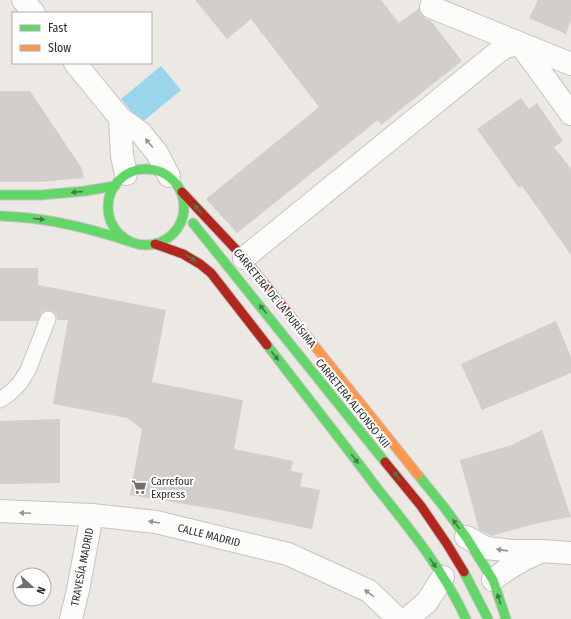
<svg xmlns="http://www.w3.org/2000/svg" width="571" height="619" font-family="'Fira Sans Condensed',sans-serif">
<rect width="100%" height="100%" fill="#ece8e4"/>
<!-- water -->
<path fill="#99d6ec" d="M161,66l20,24 -40,33 -20,-24z"/>
<!-- building -->
<g fill="#d1cecb">
<path d="M195,0h186l18,23 20,-15 2,7 5,4 5,2 31,40 -81,64 -3,-5 -141,113 -31,-34 113,-92 -68,-88 -24,20z"/>
<path d="M538,0h33v20l-5,14 -37,-16z"/>
<path d="M0,91h30l51,76 3,11 -44,4h-40z"/>
<path d="M521,98l8,11 8,-6 26,38 -9,6 17,22v86l-49,-69 -3,2 -42,-59z"/>
<path d="M0,268h38v17l128,25 -14,72 91,18 -9,49 59,12 -2,10 12,2 -3,13 20,4 -8,39 -92,-19 -90,-15 12,-66 -15,-11 -74,-14 15,-84h-11v-3l-2,-4 -3,-2 -5,-1 -5,2 -4,9h-38z"/>
<path d="M556,321l15,36v16l-89,37 -21,-46z"/>
<path d="M60,419v64l-60,1v-63z"/>
<path d="M542,430l29,87 -37,7 -43,12 -12,-6 -19,-70 52,-15z"/>
</g>
<g fill="none" stroke-linecap="round" stroke-linejoin="round">
<!-- lane casing -->
<g stroke="#c5c4c5" stroke-width="17">
<path id="lane" d="M0,400l10,-7 10,-10 8,-13 20,-51"/>
</g>
<!-- street casing -->
<g stroke="#c5c4c5" stroke-width="24">
<g id="street">
<path d="M23,0l11,13"/>
<path d="M431,7l140,57"/>
<path d="M75,63l45,55 21,15 16,20 12,23"/>
<path d="M120,118l2,38 4,18"/>
<path d="M244,258l254,-206 7,-5 15,-3 51,70"/>
<path d="M0,511l92,4 64,7 132,32 81,37 29,28"/>
<path d="M466,537l20,11 27,3h28l30,2"/>
<path d="M493,580c14,-12 29,-20 45,-27"/>
<path d="M71,619l7,-29 14,-75"/>
<path d="M407,619l20,-17 16,-25"/>
</g>
</g>
<!-- fast casing -->
<g stroke="#c5c4c5" stroke-width="11">
<g id="fast">
<circle cx="146" cy="207" r="38"/>
<path d="M0,195h41l44,-4 30,-5"/>
<path d="M0,216c44,1 86,11 128,25"/>
<path d="M193,223l192,239"/>
<path d="M267,345c37,48 74,95 110,143 33,41 67,83 89,131"/>
<path d="M418,475l26,32 22,30 27,43 13,39"/>
<path d="M464,572l24,47"/>
</g>
</g>
<!-- slow casing -->
<g stroke="#c5c4c5" stroke-width="11">
<path id="slow" d="M309,339l109,136"/>
</g>
<!-- jam casing -->
<g stroke="#c5c4c5" stroke-width="11">
<g id="jam">
<path d="M182,192l62,66 65,81"/>
<path d="M155,244l28,10 17,10 11,9 56,72"/>
<path d="M385,462l36,44 26,38 17,28"/>
</g>
</g>
<!-- lane -->
<use href="#lane" stroke="#fcfcfb" stroke-width="15"/>
<!-- street -->
<use href="#street" stroke="#fcfcfb" stroke-width="22"/>
<!-- fast -->
<use href="#fast" stroke="#63d668" stroke-width="9"/>
<!-- slow -->
<use href="#slow" stroke="#ff974d" stroke-width="9"/>
<!-- jam -->
<use href="#jam" stroke="#b3261e" stroke-width="9"/>
</g>
<!-- one-way arrows -->
<defs><path id="oneway-solid" d="M-6-.8H1V-3.2L6.5 0L1 3.2V.8H-6Z"/></defs>
<g fill="#959594">
<use href="#oneway-solid" transform="translate(149 143) rotate(-130)"/>
<use href="#oneway-solid" transform="translate(25 513) rotate(-178)"/>
<use href="#oneway-solid" transform="translate(154 522) rotate(-171)"/>
<use href="#oneway-solid" transform="translate(502 550) rotate(-172)"/>
<use href="#oneway-solid" transform="translate(369 593) rotate(-144)"/>
</g>
<g fill="#467a48">
<use href="#oneway-solid" transform="translate(77 192) rotate(176)"/>
<use href="#oneway-solid" transform="translate(198 209) rotate(-133)"/>
<use href="#oneway-solid" transform="translate(39 219) rotate(6)"/>
<use href="#oneway-solid" transform="translate(191 258) rotate(32)"/>
<use href="#oneway-solid" transform="translate(263 309) rotate(-129)"/>
<use href="#oneway-solid" transform="translate(275 356) rotate(52)"/>
<use href="#oneway-solid" transform="translate(355 459) rotate(52)"/>
<use href="#oneway-solid" transform="translate(397 476) rotate(-129)"/>
<use href="#oneway-solid" transform="translate(456 524) rotate(-126)"/>
<use href="#oneway-solid" transform="translate(433 563) rotate(55)"/>
<use href="#oneway-solid" transform="translate(499 599) rotate(-108)"/>
</g>
<!-- icons -->
<defs>
<g id="supermarket-bare" transform="scale(1.2)"><path d="M-6-5.5h2.5l.6 2H6L4.5 2H-2.5L-4.4-4H-6ZM-1.5 3.2a1.3 1.3 0 1 0 .1 0ZM3 3.2a1.3 1.3 0 1 0 .1 0Z" fill="#706f6e" stroke="#fff" stroke-width="2.5" paint-order="stroke"/></g>
</defs>
<g fill-rule="evenodd">
<use href="#supermarket-bare" x="139" y="487"/>
</g>
<g text-anchor="middle" stroke-width="4" stroke-linejoin="round" paint-order="stroke">
<!-- street labels -->
<g font-size="11" fill="#2e2e2e" stroke="#fff">
<text transform="translate(275 298) rotate(51)" y="4">CARRETERA DE LA PURÍSIMA</text>
<text transform="translate(353 403) rotate(51)" y="4">CARRETERA ALFONSO XIII</text>
<text transform="translate(209 535) rotate(14)" y="4">CALLE MADRID</text>
<text transform="translate(82 567) rotate(-79)" y="4">TRAVESÍA MADRID</text>
</g>
<!-- poi labels -->
<g font-size="11" fill="#2e2e2e" stroke="#fff" text-anchor="start">
<text x="151" y="485">Carrefour<tspan x="151" dy="13">Express</tspan></text>
</g>
</g>
<!-- legend -->
<rect x="12" y="12" width="140" height="52" fill="#ffffff" stroke="#ababab"/>
<rect x="20" y="25" width="20" height="6" fill="#63d668" stroke="#ababab"/>
<text x="48" y="32" font-size="12" fill="#2e2e2e">Fast</text>
<rect x="20" y="45" width="20" height="6" fill="#ff974d" stroke="#ababab"/>
<text x="48" y="52" font-size="12" fill="#2e2e2e">Slow</text>
<!-- north arrow -->
<g transform="translate(32 587) rotate(111)"><circle r="19" fill="#ffffff" stroke="#ababab"/>
<path d="M0-3L7 15L0 10L-7 15Z" fill="#706f6e"/>
<text y="-6" font-size="11" font-weight="bold" text-anchor="middle" fill="#2e2e2e">N</text>
</g>
</svg>
